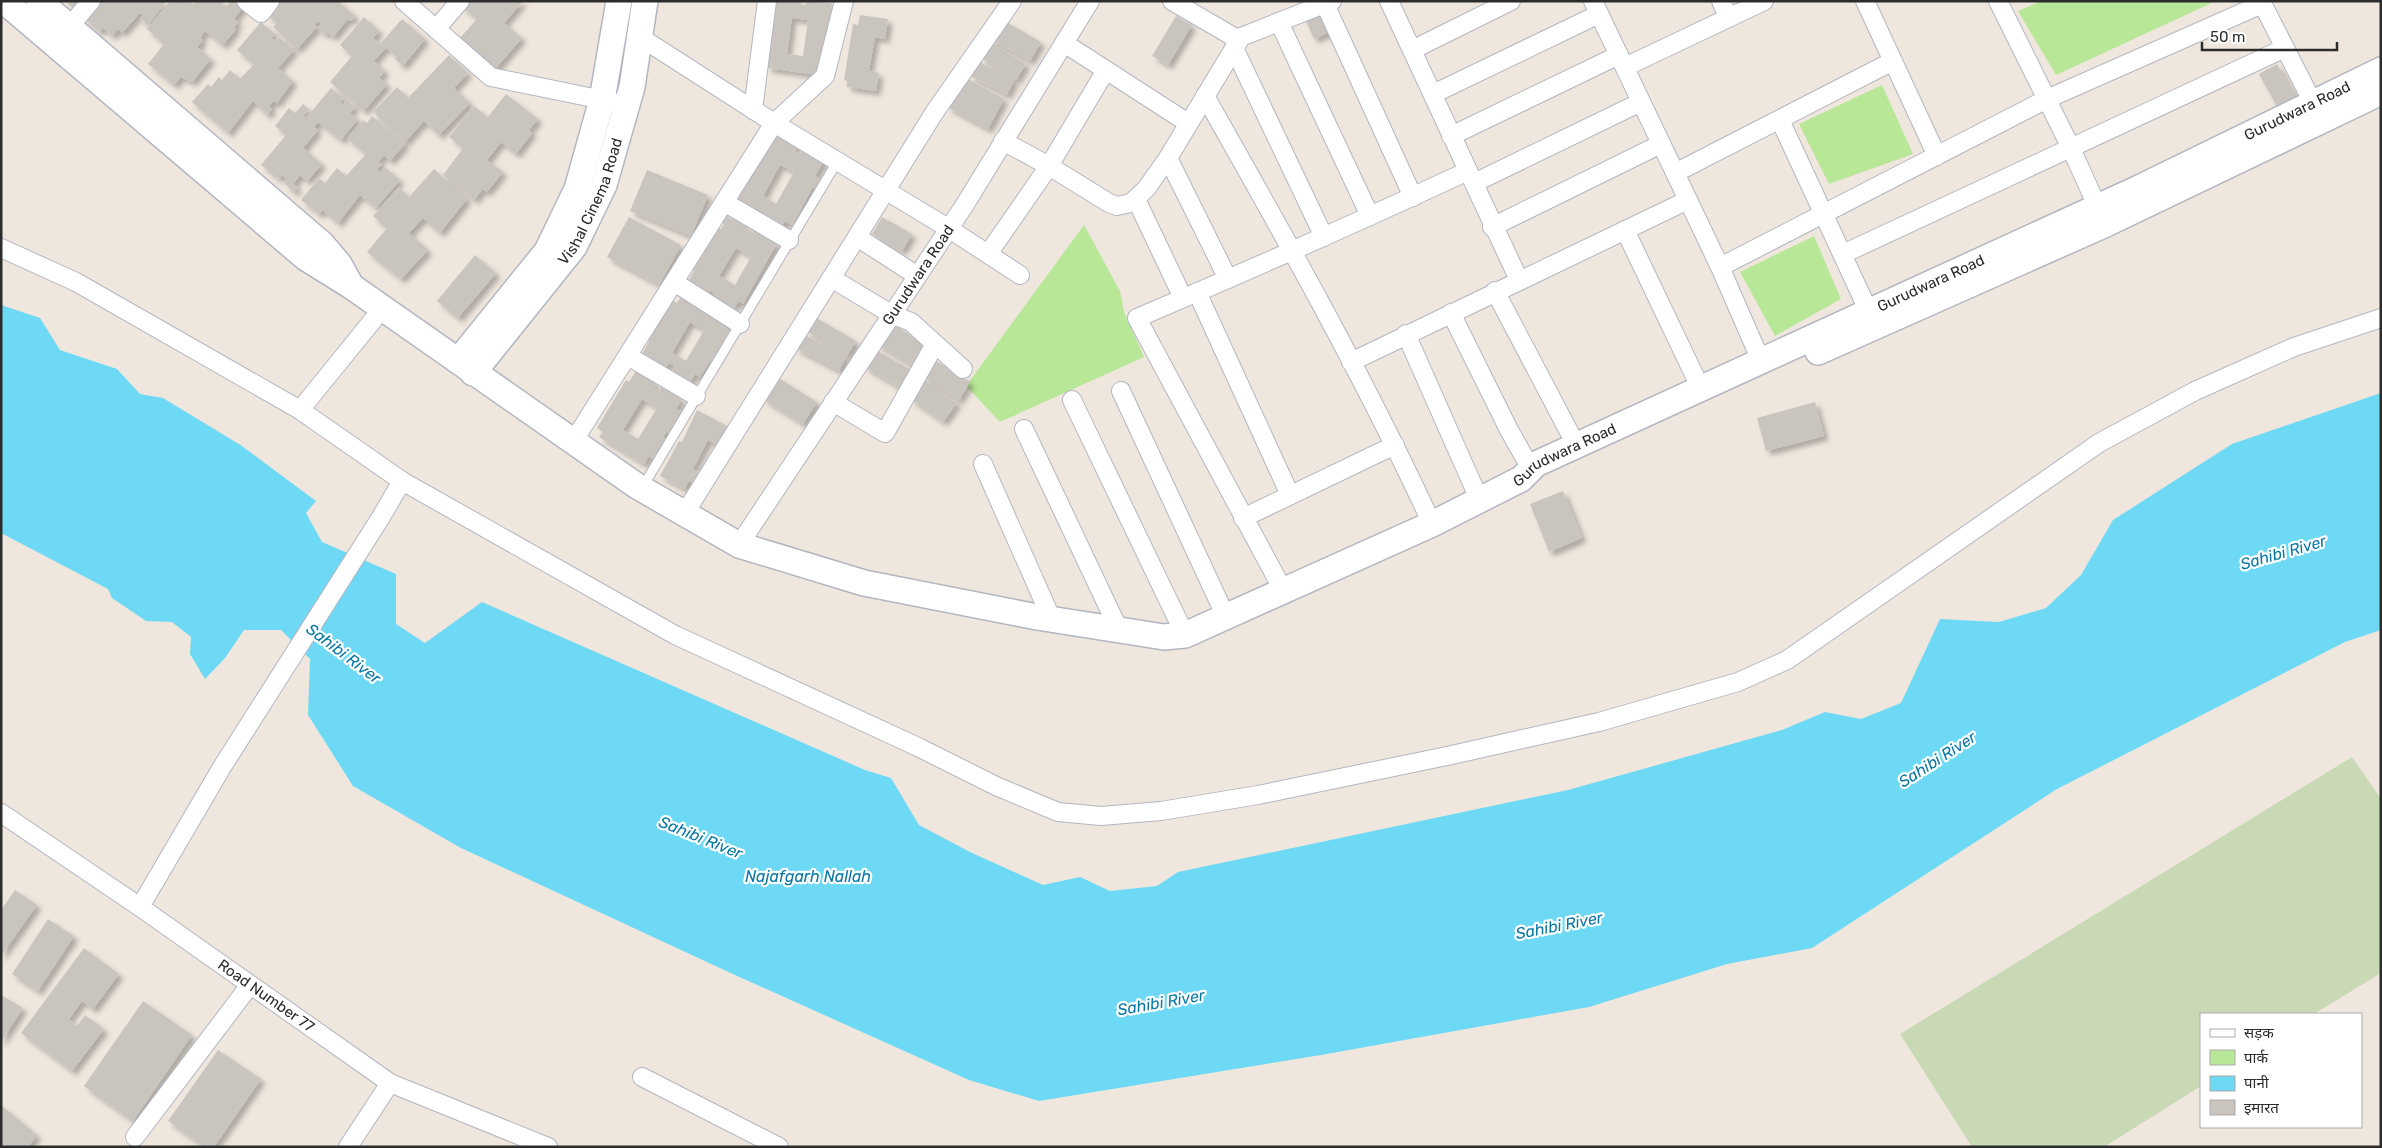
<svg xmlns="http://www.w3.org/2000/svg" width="2382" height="1148" font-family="Rubik,'Noto Sans Devanagari',sans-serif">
<defs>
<filter id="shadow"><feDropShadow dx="4.5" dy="4.5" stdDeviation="2.5" flood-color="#0004"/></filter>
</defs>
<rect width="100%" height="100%" fill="#efe7de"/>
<!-- green -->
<g fill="#b8e798">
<path d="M2041,1h175l-160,74 -38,-64z"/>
<path d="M1882,85l31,69 -84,30 -30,-60z"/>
<path d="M1084,225l36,66 4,21 20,45 -144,65 -34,-36z"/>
<path d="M1814,236l27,63 -66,37 -35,-64z"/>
</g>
<!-- cemetery -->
<path fill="#c9d9b5" d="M2352,757l29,42v174l-67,41h-113v72l-97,61h-132l-72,-113z"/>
<!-- water -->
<path fill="#6dd9f5" d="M1,305l39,13 20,32 57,19 23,25 23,4 79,48 74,55 -10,12 16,29 74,32v50l29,19 57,-41 383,168 26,8 28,47 51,27 73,33 37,-8 30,14 47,-5 21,-14 390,-82 214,-60 43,-18 36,7 40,-16 39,-84 59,3 47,-14 35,-33 32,-55 119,-76 149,-51v237l-36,12 -288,147 -245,159 -85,16 -138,43 -268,48 -282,46 -70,-21 -234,-105 -274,-127 -108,-62 -45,-71 2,-56 -29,-29h-37l-19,28 -20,21 -15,-25 1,-17 -19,-15 -26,-1 -34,-23 -4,-9 -107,-56z"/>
<!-- building -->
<g fill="#cac4be" fill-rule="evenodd" filter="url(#shadow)">
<path d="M65,1h13l-4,8z"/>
<path d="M95,1h72l-19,24 -8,-6 3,-4 -3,-2 -18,20 -4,-4 -6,7 -9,-8 -4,4 -17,-16z"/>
<path d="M170,1h19l4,3 2,-3h30l-3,4 4,2 5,-6h7l6,5 -10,13 4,3 -4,5 2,2 -13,16 -18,-14 -5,7 3,2 -6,7 14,12 -19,23 -11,-5 -7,8 -26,-21 16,-20 -17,-15z"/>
<path d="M279,1h59l17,15 -4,5 -3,-2 -15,18 -6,-5 -2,3 -8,-7 4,-4 -3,-3 -3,4 2,2 -20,22 -24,-22 4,-4 -10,-8z"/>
<path d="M466,1h57l-19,22 18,15 -28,32 -35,-31 18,-20 -16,-13z"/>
<path d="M776,1h25v4h5v-4l26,2 -2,13 2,1 -14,58 -51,-7zM792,18l16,2 -5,36 -16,-2z"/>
<path d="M1323,14l8,17 -17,8 -8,-18z"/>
<path d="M860,15l28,4 -3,20 -10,-2 -6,34 10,2 -3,18 -29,-4v-6l-3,-1 9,-56 5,1z"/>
<path d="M1176,16l16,9 -24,40 -16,-9z"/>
<path d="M364,17l15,14 -6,7 7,6 22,-25 23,20 -22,27 -8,-7 2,-2 -11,-10 -12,14 11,10 -6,7 8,6 -23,27 -34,-29 22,-26 -12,-11z"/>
<path d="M1001,19l40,23 -11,19 -41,-22z"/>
<path d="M261,22l14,12 -4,4 4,3 4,-4 15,13 -16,18 15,13 -16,22 -3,-2 -5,5 3,3 -5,6 -14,-14 -25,32 -36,-31 16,-18 3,3 8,-10 3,3 8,-10 10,9 14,-15 -17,-14z"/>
<path d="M989,41l37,23 -10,16 -36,-23z"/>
<path d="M449,55l19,18 -14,15 16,15 -31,32 -15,-14 -19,21 -32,-30 24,-25 11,11z"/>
<path d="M978,61l36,19 -7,15 -37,-19z"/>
<path d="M2277,64l22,40 -18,10 -22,-40z"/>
<path d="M963,76l41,23 -16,30 -41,-22z"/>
<path d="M331,88l13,10 -4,4 3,3 4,-5 8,7 -5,6 8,6 -17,21 -23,-18 -4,5 4,3 -15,18 19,16 -15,17 -7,-6 -7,9 5,4 -4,4 -10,-9 3,-4 -5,-4 -3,4 -18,-14 25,-30 -11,-9 14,-18 6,5 8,-9 6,5 -6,7 3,2z"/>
<path d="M506,94l32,25 -9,11 3,3 -16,21 -15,-12 -14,18 16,12 -16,20 -4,-3 -9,11 -31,-25 20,-27 -14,-11 25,-31 14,11z"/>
<path d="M372,116l33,28 -15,17 -6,-6 -6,7 4,2 -5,5 3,3 5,-5 15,13 -24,28 -16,-13 -22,28 -15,-13 -4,4 -18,-14 18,-22 6,5 12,-15 9,8 20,-22 -19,-16 16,-18 4,3z"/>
<path d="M779,134l19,11 -3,6 5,3 5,-8 20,13 -10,17 5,3 -5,10 -2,-2 -21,38 -7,-4 -4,7 -45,-25 10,-18 -4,-2 26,-47 7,4zM780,165l14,7 -18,32 -13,-8z"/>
<path d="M434,169l33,30 -27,34 -17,-15 -14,15 19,17 -27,29 -34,-27 20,-24 -14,-12 26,-29 10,10z"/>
<path d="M647,170l61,25 -17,41 -61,-25z"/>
<path d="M725,215l24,13 -2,3 5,3 2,-4 23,13 -34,61 -4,-3 -5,7 -17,-10 2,-2 -9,-6 -2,3 -20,-12 6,-10 -4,-2 26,-43 5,3 3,-5 -3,-2zM736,248l15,9 -16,28 -16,-9z"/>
<path d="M629,217l52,28 -22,40 -52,-28z"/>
<path d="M882,217l30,17 -10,17 -30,-17z"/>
<path d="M475,255l21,18 -38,45 -21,-17z"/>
<path d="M682,294l48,27 -4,7 4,2 -18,32 -2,-1 -10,16 -5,-3 -5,8 -18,-10 3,-6 -6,-3 -3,5 -24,-14 7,-12 -3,-2 14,-19 -4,-2 14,-20 7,4zM690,322l14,8 -18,31 -14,-8z"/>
<path d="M815,317l41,24 -9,15 -41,-25z"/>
<path d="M891,323l35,22 -13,21 -36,-22z"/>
<path d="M803,334l43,23 -7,14 -44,-23z"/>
<path d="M874,349l37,21 -10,18 -37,-21z"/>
<path d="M933,359l37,23 -11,18 -37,-24z"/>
<path d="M636,371l20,12 -2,5 5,3 3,-5 20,13 -6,10 5,3 -13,21 -2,-1 -3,5 2,1 -12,21 -4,-3 -5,8 -45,-27 4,-5 -6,-4 29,-48 3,2zM642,399l15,9 -19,31 -15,-9z"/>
<path d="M777,377l40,25 -14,22 -40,-25z"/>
<path d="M924,379l33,24 -14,19 -33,-23z"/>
<path d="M1815,402l9,34 -58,15 -9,-33z"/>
<path d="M697,410l30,16 -8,20 -11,-6 -15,29 6,3 -6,11 -4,-2 -5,8 -24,-13 19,-35 3,1z"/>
<path d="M1563,491l19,47 -33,14 -19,-48z"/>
<path d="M15,890l22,15 -36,51v-46z"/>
<path d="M48,919l26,17 -36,55 -26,-17z"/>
<path d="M84,948l35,26 -26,35 -11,-8 -13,18 8,7 8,-11 19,14 -32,42 -51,-38z"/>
<path d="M1,995l22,13 -22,34z"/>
<path d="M143,1001l49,34 -59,86 -49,-35z"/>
<path d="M218,1050l43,29 -47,68h-9l-37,-26z"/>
<path d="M1,1105l36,30 -9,12h-27z"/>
</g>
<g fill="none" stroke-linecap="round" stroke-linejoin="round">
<!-- lane casing -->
<g stroke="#b2b6c1" stroke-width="11">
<path id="lane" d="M642,488l195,-326"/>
</g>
<!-- street casing -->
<g stroke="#b2b6c1" stroke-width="20">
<g id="street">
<path d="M246,1l15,12 9,-12"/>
<path d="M404,1l87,76 122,25"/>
<path d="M844,1l-19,75 -51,47 174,105 72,47"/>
<path d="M1172,1l67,39"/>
<path d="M1389,1l130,279"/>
<path d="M1593,1l127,266 41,94"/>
<path d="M1721,1l7,16"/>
<path d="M1865,1l72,155"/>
<path d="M1998,1l72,145 32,71"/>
<path d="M2261,1l52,102"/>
<path d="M1325,4l88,193"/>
<path d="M1279,22l91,194"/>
<path d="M70,26l21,-25"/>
<path d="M436,29l24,-28"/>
<path d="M1064,43l124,80"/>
<path d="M1234,48l90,189"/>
<path d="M1412,50l99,-49"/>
<path d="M1625,67l139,-66"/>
<path d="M1433,94l166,-80"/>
<path d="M1205,96c80,141 159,281 227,428"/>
<path d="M753,110l14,-109"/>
<path d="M1780,120l88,190"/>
<path d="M1451,136l168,-81"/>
<path d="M1003,141l46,25 60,37 8,3 14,-3 15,-14 22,-31 73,-121 91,-36"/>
<path d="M1168,158l60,121"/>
<path d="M1675,173l218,-112"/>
<path d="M1474,183l167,-81"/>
<path d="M1136,199l47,99"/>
<path d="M724,202l65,38"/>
<path d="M1492,227l169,-83"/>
<path d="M1625,230l75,157"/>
<path d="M857,237l59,38"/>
<path d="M1,248l75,34 224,128"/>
<path d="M988,254l61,-88 57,-96"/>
<path d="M1843,254l442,-206"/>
<path d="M1720,267l327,-168 215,-95"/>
<path d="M831,278l60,36 20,8 52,47"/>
<path d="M674,282l66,42"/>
<path d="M1495,291l81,154"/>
<path d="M1197,292l93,203"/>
<path d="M382,309l-82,101 102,71 273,154 243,112 78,39 62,26 43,4 60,-5 97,-16 189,-39 152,-34 139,-40 49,-22 312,-217 96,-52 99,-44 87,-29"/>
<path d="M1451,313l58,117 22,39"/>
<path d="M1406,334l73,165"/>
<path d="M628,356l68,40"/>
<path d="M1351,362l337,-162"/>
<path d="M1121,391l105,226"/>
<path d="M1072,400l113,235"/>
<path d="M833,402l52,31 50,-89"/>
<path d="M1024,429l95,201"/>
<path d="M573,442l201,-319 -134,-86"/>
<path d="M983,464l69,156"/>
<path d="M685,513l249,-400 78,-112"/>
<path d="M1243,518l152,-73"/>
<path id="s1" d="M739,545l225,-339 126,-205"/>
<path d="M1284,592l-147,-274c111,-47 221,-96 331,-147"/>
<path id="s2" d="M1,813l139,94 250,176 158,64"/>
<path d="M140,907l82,-140 159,-250 21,-36"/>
<path d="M642,1077l137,70"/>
<path d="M135,1137l115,-152"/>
<path d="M348,1147l42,-64"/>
</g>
</g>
<!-- secondary casing -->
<g stroke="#b2b6c1" stroke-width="28">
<g id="secondary">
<path id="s3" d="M4,1l302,257 45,28 286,200 102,59 125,38 173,34 127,20 21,-2 247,-111 89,-45 15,-15 603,-276 242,-118"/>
<path d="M39,1l283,243 17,20 10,18"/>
<path d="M1818,352l288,-128 275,-132"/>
<path d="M458,361l89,-110 30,-62 25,-89 17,-99"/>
<path id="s4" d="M473,373l101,-126 30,-62 28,-98 13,-86"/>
</g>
</g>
<!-- lane -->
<use href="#lane" stroke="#fff" stroke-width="9"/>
<!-- street -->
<use href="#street" stroke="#fff" stroke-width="18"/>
<!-- secondary -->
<use href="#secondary" stroke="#fff" stroke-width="25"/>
</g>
<g text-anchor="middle" stroke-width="4.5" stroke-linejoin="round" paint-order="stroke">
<!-- street labels -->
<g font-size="15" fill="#2c2c2c" stroke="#fff">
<text dy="5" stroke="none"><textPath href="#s3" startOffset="2604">Gurudwara Road</textPath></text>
<text dy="5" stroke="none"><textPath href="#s4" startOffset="210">Vishal Cinema Road</textPath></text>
<text dy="5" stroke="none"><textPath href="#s1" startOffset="324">Gurudwara Road</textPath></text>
<text dy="5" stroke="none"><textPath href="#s3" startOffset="2199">Gurudwara Road</textPath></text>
<text dy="5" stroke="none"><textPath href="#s3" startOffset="1794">Gurudwara Road</textPath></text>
<text dy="5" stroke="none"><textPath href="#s2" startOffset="322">Road Number 77</textPath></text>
</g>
<!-- water labels -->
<g font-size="16" font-style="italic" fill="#0778a6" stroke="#fff">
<text transform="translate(2283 552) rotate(-16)" y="6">Sahibi River</text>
<text transform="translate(344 653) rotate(37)" y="6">Sahibi River</text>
<text transform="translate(1937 759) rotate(-33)" y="6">Sahibi River</text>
<text transform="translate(701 837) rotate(22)" y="6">Sahibi River</text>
<text x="808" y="882">Najafgarh Nallah</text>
<text transform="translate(1559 925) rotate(-11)" y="6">Sahibi River</text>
<text transform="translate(1161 1002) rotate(-10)" y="6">Sahibi River</text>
</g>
</g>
<!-- border -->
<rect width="2382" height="1148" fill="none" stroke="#2c2c2c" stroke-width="5"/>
<!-- legend -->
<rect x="2200" y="1013" width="162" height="115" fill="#ffffff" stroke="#ababab"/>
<rect x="2210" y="1029" width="25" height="8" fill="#ffffff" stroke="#ababab"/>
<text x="2244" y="1038" font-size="15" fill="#2c2c2c">सड़क</text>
<rect x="2210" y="1050" width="25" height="15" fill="#b8e798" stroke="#ababab"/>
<text x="2244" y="1063" font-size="15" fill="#2c2c2c">पार्क</text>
<rect x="2210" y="1076" width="25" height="15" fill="#6dd9f5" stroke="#ababab"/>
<text x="2244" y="1088" font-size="15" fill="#2c2c2c">पानी</text>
<rect x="2210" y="1100" width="25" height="15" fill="#cac4be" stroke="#ababab"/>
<text x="2244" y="1113" font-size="15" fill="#2c2c2c">इमारत</text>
<!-- scale -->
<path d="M2202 42v8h135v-8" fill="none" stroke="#2c2c2c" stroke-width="2.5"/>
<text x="2210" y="42" font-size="15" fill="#2c2c2c" stroke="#ffffff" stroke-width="4" paint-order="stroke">50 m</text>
</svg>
